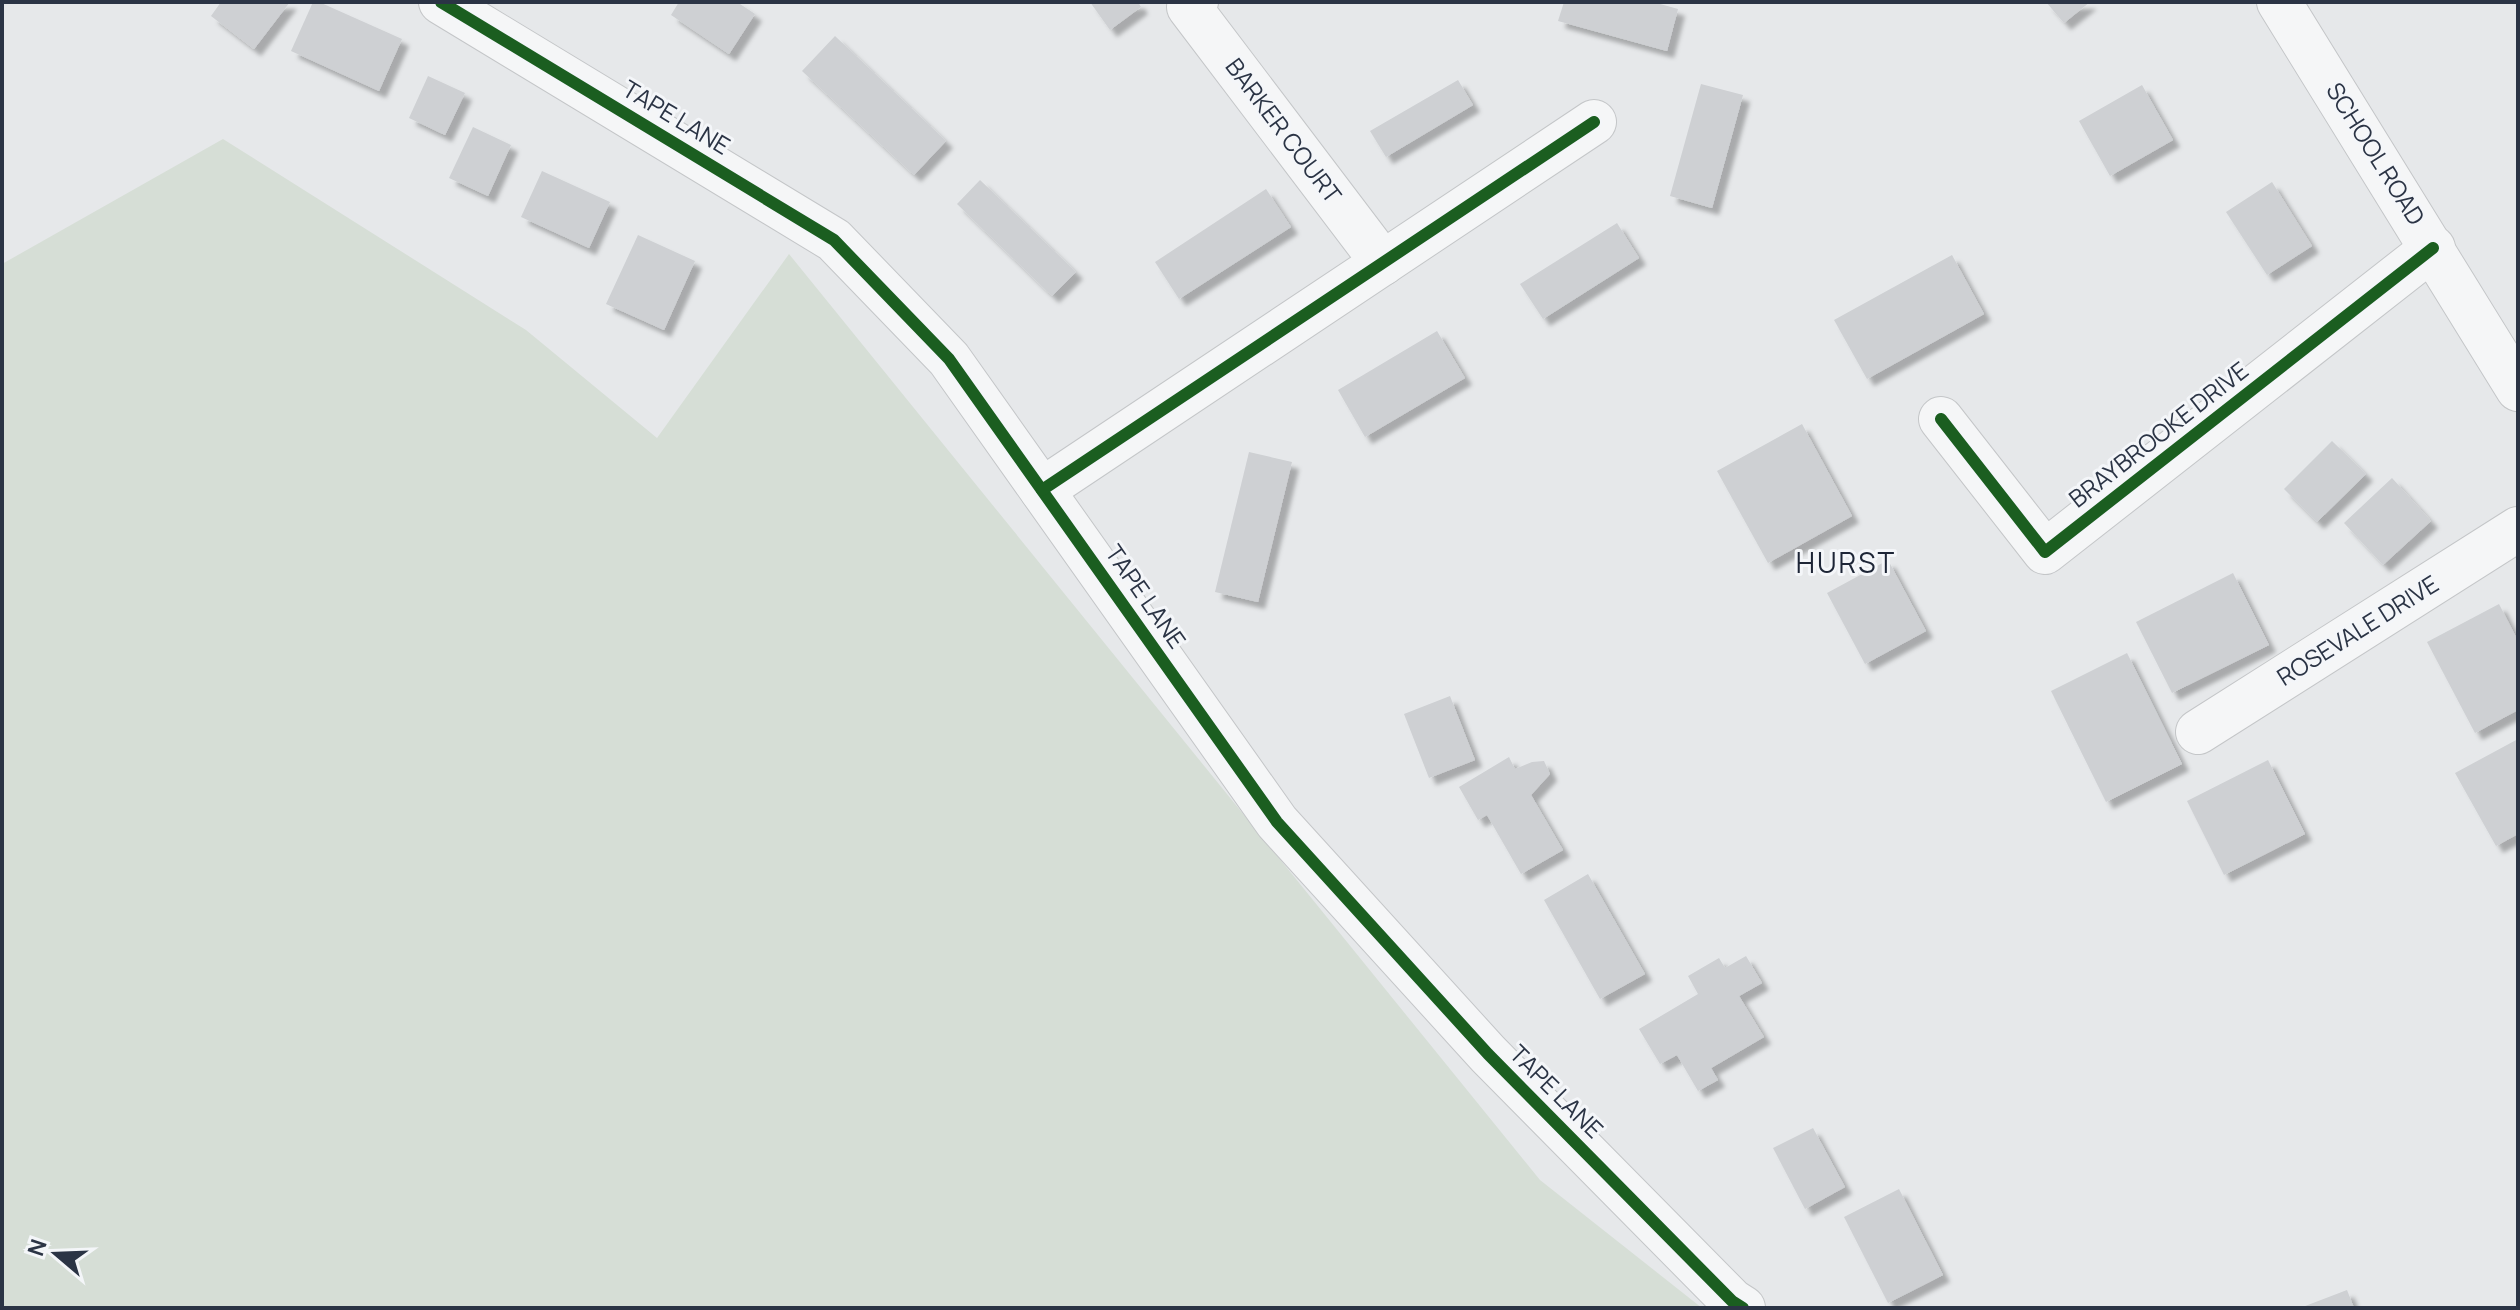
<svg xmlns="http://www.w3.org/2000/svg" width="2520" height="1310" font-family="Manrope,sans-serif">
<defs>
<filter id="shadow"><feDropShadow dx="7" dy="7" stdDeviation="2" flood-color="#0004"/></filter>
</defs>
<rect width="100%" height="100%" fill="#e6e8ea"/>
<!-- green -->
<path fill="#d6ded6" d="M223,139l303,191 131,108 132,-184 751,926 162,128h-1700v-1044z"/>
<!-- building -->
<g fill="#ced0d3" filter="url(#shadow)">
<path d="M221,2h69l-36,47 -43,-33z"/>
<path d="M313,2h6l83,37 -23,52 -88,-40z"/>
<path d="M679,2h58l18,12 -26,40 -58,-39z"/>
<path d="M1090,2h48l3,5 -31,23z"/>
<path d="M1564,2h89l25,7 -11,42 -109,-30z"/>
<path d="M2046,2h44l-26,21z"/>
<path d="M835,36l111,105 -32,34 -112,-104z"/>
<path d="M428,76l37,17 -20,42 -36,-17z"/>
<path d="M1458,80l15,25 -87,52 -16,-26z"/>
<path d="M1701,84l42,11 -31,113 -42,-12z"/>
<path d="M2142,85l31,55 -63,36 -31,-55z"/>
<path d="M473,127l38,18 -23,51 -39,-18z"/>
<path d="M542,171l68,31 -21,46 -68,-31z"/>
<path d="M980,180l96,92 -24,24 -95,-92z"/>
<path d="M2272,182l40,64 -45,29 -41,-63z"/>
<path d="M1266,189l25,38 -112,72 -24,-37z"/>
<path d="M1617,223l22,35 -96,61 -23,-35z"/>
<path d="M638,235l57,26 -31,69 -58,-26z"/>
<path d="M1952,255l32,59 -117,65 -33,-59z"/>
<path d="M1437,331l28,47 -100,59 -27,-47z"/>
<path d="M1802,424l50,92 -84,47 -51,-92z"/>
<path d="M2332,441l34,33 -49,48 -33,-33z"/>
<path d="M1249,452l43,10 -34,140 -43,-10z"/>
<path d="M2392,478l39,43 -48,44 -39,-42z"/>
<path d="M1888,560l38,71 -61,33 -38,-71z"/>
<path d="M2233,573l36,72 -97,48 -36,-71z"/>
<path d="M2499,604l19,37v69l-43,23 -48,-91z"/>
<path d="M2127,653l55,111 -76,38 -55,-111z"/>
<path d="M1450,696l25,64 -46,18 -25,-64z"/>
<path d="M2518,739v95l-22,12 -41,-73z"/>
<path d="M1509,757l6,12 17,-7 12,-1 6,13 -19,21 32,55 -42,24 -34,-59 -9,5 -19,-33z"/>
<path d="M2268,760l37,74 -81,41 -37,-74z"/>
<path d="M1588,874l57,100 -45,25 -56,-99z"/>
<path d="M1746,956l16,27 -23,13 25,41 -53,31 7,12 -20,11 -21,-36 -17,9 -21,-35 59,-35 -10,-18 31,-18 6,10z"/>
<path d="M1813,1128l32,59 -40,22 -32,-61z"/>
<path d="M1899,1189l44,86 -55,28 -44,-86z"/>
<path d="M2347,1290l7,18h-54z"/>
</g>
<g fill="none" stroke-linecap="round" stroke-linejoin="round">
<!-- minor casing -->
<g stroke="#c4c6c8" stroke-width="46">
<g id="minor">
<path d="M441,2l393,238 115,119 328,463 211,232 244,247 11,7"/>
<path d="M1196,2l-7,5 194,256"/>
<path d="M1941,419l104,133 388,-304"/>
<path d="M1042,490l552,-368"/>
<path d="M2198,732l320,-203"/>
</g>
</g>
<!-- tertiary casing -->
<g stroke="#c4c6c8" stroke-width="46">
<path id="tertiary" d="M2279,2l239,387"/>
</g>
<!-- minor -->
<use href="#minor" stroke="#f5f6f7" stroke-width="44"/>
<!-- tertiary -->
<use href="#tertiary" stroke="#f5f6f7" stroke-width="44"/>
<!-- cycleway casing -->
<g stroke="#f4f6f9" stroke-width="17">
<g id="cycleway">
<path d="M441,2l393,238 115,119 328,463 211,232 244,247 11,7"/>
<path d="M1941,419l104,133 388,-304"/>
<path d="M1042,490l552,-368"/>
</g>
</g>
<!-- cycleway -->
<use href="#cycleway" stroke="#1b5e20" stroke-width="12"/>
</g>
<g text-anchor="middle" stroke-width="6" stroke-linejoin="round" paint-order="stroke">
<!-- street labels -->
<g font-size="24" fill="#2b3445" stroke="#f4f6f9">
<text transform="translate(676 118) rotate(31)" y="8">TAPE LANE</text>
<text transform="translate(1283 131) rotate(53)" y="8">BARKER COURT</text>
<text transform="translate(2375 154) rotate(58)" y="8">SCHOOL ROAD</text>
<text transform="translate(2159 435) rotate(-38)" y="8">BRAYBROOKE DRIVE</text>
<text transform="translate(1145 597) rotate(55)" y="8">TAPE LANE</text>
<text transform="translate(2358 631) rotate(-32)" y="8">ROSEVALE DRIVE</text>
<text transform="translate(1556 1092) rotate(45)" y="8">TAPE LANE</text>
</g>
<!-- quarter labels -->
<g font-size="28" letter-spacing="2" fill="#1d2536" stroke="#f4f6f9">
<text x="1846" y="573">HURST</text>
</g>
</g>
<!-- border -->
<rect width="2520" height="1310" fill="none" stroke="#2b3445" stroke-width="8"/>
<!-- north arrow -->
<g transform="translate(56 1254) rotate(289)" stroke="#f4f6f9" stroke-width="6" paint-order="stroke">
<path d="M0-6L14 30L0 20L-14 30Z" fill="#2b3445"/>
<text y="-12" font-size="22" font-weight="bold" text-anchor="middle" fill="#2b3445">N</text>
</g>
</svg>
